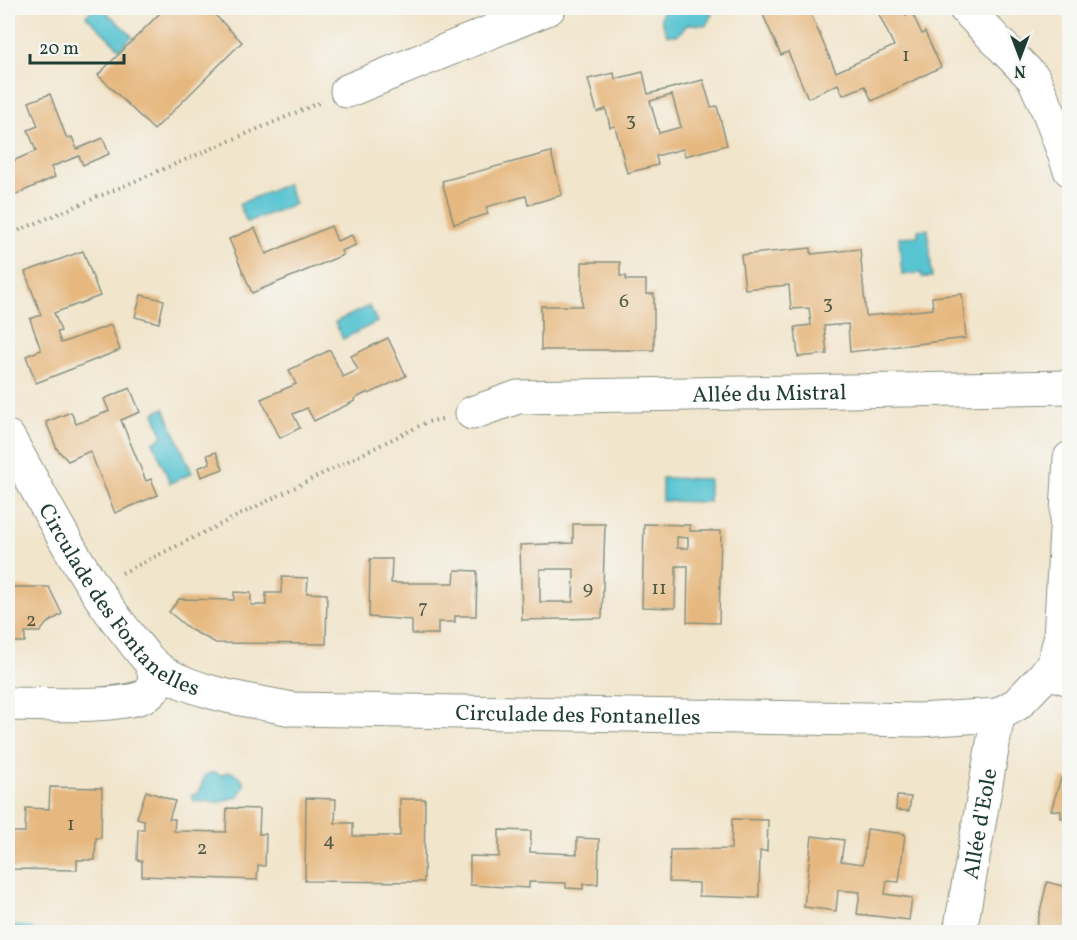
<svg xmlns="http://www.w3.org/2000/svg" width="1077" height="940" font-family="Vollkorn,serif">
<rect width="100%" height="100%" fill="#f6f6f2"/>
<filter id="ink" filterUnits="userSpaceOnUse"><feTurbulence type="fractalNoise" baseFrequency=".0167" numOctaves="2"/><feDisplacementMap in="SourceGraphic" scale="12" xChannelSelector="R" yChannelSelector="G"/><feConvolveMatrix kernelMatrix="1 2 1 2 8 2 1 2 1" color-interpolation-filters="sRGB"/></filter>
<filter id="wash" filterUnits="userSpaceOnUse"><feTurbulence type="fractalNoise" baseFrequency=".008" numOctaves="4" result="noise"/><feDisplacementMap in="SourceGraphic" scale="24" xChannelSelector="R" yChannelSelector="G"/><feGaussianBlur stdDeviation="1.35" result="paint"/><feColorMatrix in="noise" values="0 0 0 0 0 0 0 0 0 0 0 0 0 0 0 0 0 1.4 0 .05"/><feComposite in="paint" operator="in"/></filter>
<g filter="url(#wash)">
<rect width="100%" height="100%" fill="#f1e5cc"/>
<!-- water -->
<g fill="#58c4d2" stroke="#3c8083" stroke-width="1.5">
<path d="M94,8h8l30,28 -12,13 -34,-33z"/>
<path d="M670,8h37l5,6 -6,11 -18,-1 -10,11h-11l-6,-16 1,-6z"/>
<path d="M287,184l8,20 -48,18 -8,-18z"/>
<path d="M928,229l4,48h-10l-1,-4 -19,2 -3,-38 19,-1v-6z"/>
<path d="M369,306l8,16 -34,17 -8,-17z"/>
<path d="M164,408l28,65 -22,10 -17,-41 10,-5 -9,-24z"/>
<path d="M662,478l47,1v23l-47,-1z"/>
<path d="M230,771l12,8 2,6 -5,11 -19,6 -26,-1 -3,-5 8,-4 6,-17 8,-3 9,3z"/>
</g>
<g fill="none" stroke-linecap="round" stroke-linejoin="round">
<!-- stream -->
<path stroke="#58c4d2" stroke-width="9" d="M8,928l23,4"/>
</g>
<g id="blocks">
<!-- building -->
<g fill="#e6b87f" fill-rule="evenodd">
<path d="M165,8h43l34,34 -88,88 -56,-55z"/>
<path d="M760,8h48l28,64 58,-26 -18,-38h26l4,8 6,-3 10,21 3,-2 16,35 -69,34 -7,-15 -22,9 -5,-11 -30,14 -20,-46 -7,3z"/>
<path d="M643,72l5,22 55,-14 8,27 6,-1 10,39 -42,11 -2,-7 -27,7 2,9 -31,8 -12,-47 -5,1 -4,-18 -9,3 -9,-33 26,-6 1,6zM672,95l9,32 -22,6 -9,-32z"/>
<path d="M50,94l17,45 5,-2 5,12 26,-11 6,16 -26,11 -4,-9 -28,11 4,10 -43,19 1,2 -5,3v-38l28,-12 -8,-21 10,-4 -9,-24z"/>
<path d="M551,152l11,43 -34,10 -2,-9 -40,11 2,7 -34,10 -12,-43z"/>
<path d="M331,226l6,15 15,-6 4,10 -15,6 2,4 -91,38 -23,-54 26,-11 11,26z"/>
<path d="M811,248v6l49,-5 6,67 67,-7 -1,-12 30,-3 4,44 -116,14 -2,-28 -24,2 3,28 -29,3 -3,-30 16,-2 -2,-17 -18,1 -2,-24 -44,4 -4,-34z"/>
<path d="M83,251l17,45 -46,17 7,18 -4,1 4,11 50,-18 9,25 -84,33 -10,-27 15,-6 -11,-31 11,-4 -16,-43z"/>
<path d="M582,262h38v14h6v4h20v14h8v56h-113v-44h41z"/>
<path d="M141,295l23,5 -5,23 -24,-6z"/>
<path d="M388,338l18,38 -37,18 -1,-2 -14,7 1,2 -41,20 -7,-13 -14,6 7,14 -20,10 -19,-39 35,-15 -7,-14 41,-20 13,27 15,-7 -7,-14z"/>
<path d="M130,388l10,24 -19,8 25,61 5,-2 7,16 -43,18 -25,-62 -22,10 -11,-12 -11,-27 25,-10 5,12 33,-13 -5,-12z"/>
<path d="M216,452l7,17 -22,8 -3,-9 12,-5 -3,-8z"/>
<path d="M573,524h32l-3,94 -80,2 -2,-75 53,-2zM540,569h34l-1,33h-33z"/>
<path d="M644,524l46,1v6h31l-2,92 -32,-1 1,-56h-12l-1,42 -33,-1zM677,537l11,1v10h-11z"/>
<path d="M370,559h22l-1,24h63l1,-13 22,1 -1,45h-21v6h-17v12h-26v-14l-43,-3z"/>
<path d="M282,577l26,1 -1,15 20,1 -1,50 -110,-1 -25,-13 -22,-18 10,-13 55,1v-8l17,1v12h15v-12h15z"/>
<path d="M8,587h41l13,27 -16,10 -6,8h-15v10h-17z"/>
<path d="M1061,778h9v40h-9v-7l-10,-1z"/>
<path d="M50,787l52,1 -1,50h-5l-1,22h-18v10l-67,-1 1,-37h14l1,-24 23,1z"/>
<path d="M146,791l29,10 -6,18h6l-1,12 52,1 1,-24 33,1 -1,25h7l-1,32 -7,-1 -1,15 -115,-4v-15l-5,-1 1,-31h6v-9l-7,-2z"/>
<path d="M897,796l14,1 -2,14 -13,-1z"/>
<path d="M306,798l30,1 -1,24h18v13h47v-37h25l-1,83 -119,-1z"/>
<path d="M732,819l36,1 -1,31h-7l-1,47 -60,-2v-13l-30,-1 1,-32 61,-1z"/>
<path d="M867,829l38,5 -6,48 -12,-1 -2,13 27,4 -3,22 -52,-6 3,-22 -22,-2 -2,21 -32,-4 8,-71 32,4 -3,21 22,3z"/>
<path d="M499,830l32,1 -1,21 47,2v-16l22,1 -1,45h-15v5l-17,-1v-5l-37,-1v6l-59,-3v-29l29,1z"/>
<path d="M1047,882l23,6v44l-34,-3z"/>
</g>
</g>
</g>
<g filter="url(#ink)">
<use href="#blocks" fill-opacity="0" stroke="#889180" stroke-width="1.5"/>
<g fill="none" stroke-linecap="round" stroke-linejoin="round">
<!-- lane casing -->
<g stroke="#889180" stroke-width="22">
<path id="lane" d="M1043,677l27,9"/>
</g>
<!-- street casing -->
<g stroke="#889180" stroke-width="35">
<g id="street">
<path d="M965,8l69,71 16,36 20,55"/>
<path d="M347,91l202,-83"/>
<path id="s1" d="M472,413l46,-16 552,-10"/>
<path id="s2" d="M8,437c38,67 73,140 122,200 10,13 20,27 34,36 35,21 89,28 128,36l627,11 79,-5 19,-11 26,-27 11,-14 6,-24 10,-181"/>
<path d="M8,704c28,0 129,6 145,-14l2,-16 -4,-10"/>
<path id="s3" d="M960,932l38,-217"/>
</g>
</g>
<!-- path -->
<g stroke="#889180" stroke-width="4" stroke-dasharray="1.5 4.5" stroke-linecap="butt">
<path d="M8,235l311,-132"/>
<path d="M122,573l305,-151 15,-3"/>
</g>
<!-- lane -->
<use href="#lane" stroke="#fff" stroke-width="20"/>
<!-- street -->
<use href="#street" stroke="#fff" stroke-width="33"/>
</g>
</g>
<g text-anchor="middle" stroke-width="4.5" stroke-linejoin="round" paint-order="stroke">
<!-- number labels -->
<g font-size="20" fill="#515c47">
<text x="906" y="61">1</text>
<text x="631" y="126">3</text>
<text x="624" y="307">6</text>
<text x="828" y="309">3</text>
<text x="588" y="594">9</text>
<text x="659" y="594">11</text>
<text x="423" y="613">7</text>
<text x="31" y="626">2</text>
<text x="71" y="830">1</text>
<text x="329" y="846">4</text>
<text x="202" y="854">2</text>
</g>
<!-- street labels -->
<g font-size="22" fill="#1f3d34" stroke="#f6f6f2">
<text dy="8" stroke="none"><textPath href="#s1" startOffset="300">Allée du Mistral</textPath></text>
<text dy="8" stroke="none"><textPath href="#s2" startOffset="200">Circulade des Fontanelles</textPath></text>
<text dy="8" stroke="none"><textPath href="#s2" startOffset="704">Circulade des Fontanelles</textPath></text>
<text dy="8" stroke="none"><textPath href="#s3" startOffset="110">Allée d'Eole</textPath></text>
</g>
</g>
<!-- margin -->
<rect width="1077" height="940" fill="none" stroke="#f6f6f2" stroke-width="30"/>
<!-- north arrow -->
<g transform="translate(1020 57) rotate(180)" stroke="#f6f6f2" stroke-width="4.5" paint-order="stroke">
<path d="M0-4.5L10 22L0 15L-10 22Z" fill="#1f3d34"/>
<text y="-9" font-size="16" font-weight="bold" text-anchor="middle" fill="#1f3d34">N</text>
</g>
<!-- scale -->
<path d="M30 54v9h94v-9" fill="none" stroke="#1f3d34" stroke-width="3"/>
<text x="39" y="54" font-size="18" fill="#1f3d34" stroke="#f6f6f2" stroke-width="4.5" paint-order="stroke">20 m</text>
</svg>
